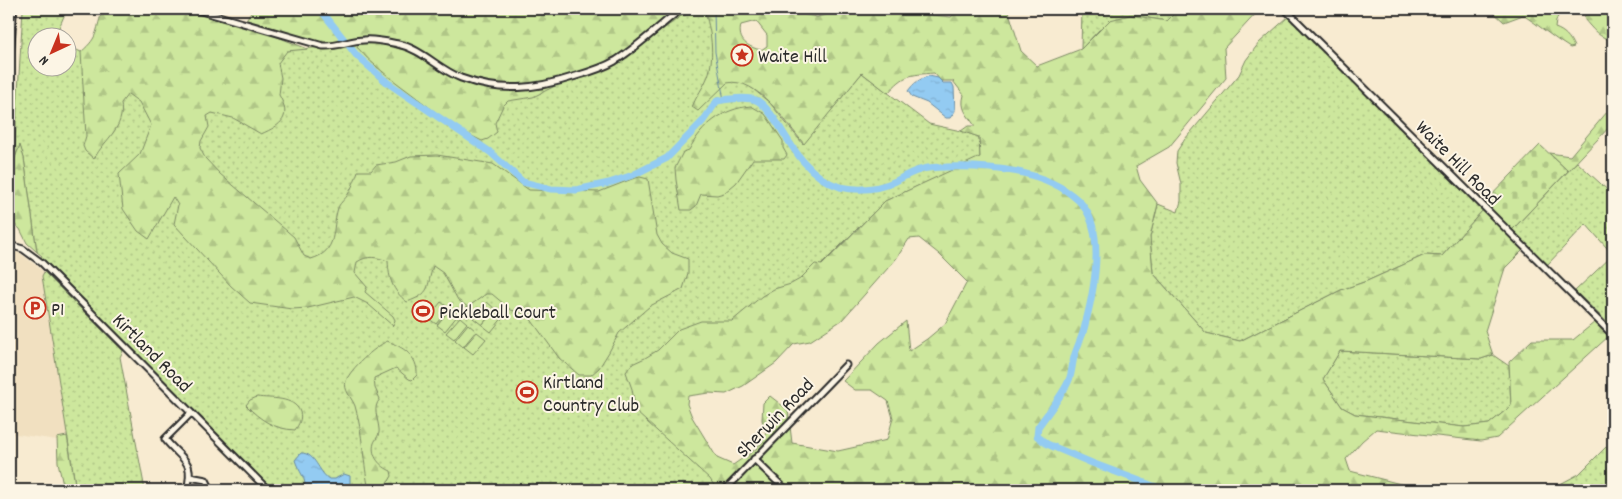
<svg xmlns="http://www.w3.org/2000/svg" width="1622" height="499" font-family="Dekko,sans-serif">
<defs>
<pattern id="grass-dots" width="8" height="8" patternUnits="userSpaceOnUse" patternTransform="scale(1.25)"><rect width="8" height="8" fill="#cde79d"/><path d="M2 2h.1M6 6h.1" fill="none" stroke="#b0c687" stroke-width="1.8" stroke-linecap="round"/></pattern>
<pattern id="forest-firs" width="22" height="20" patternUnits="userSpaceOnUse" patternTransform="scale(1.25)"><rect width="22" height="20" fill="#cde79d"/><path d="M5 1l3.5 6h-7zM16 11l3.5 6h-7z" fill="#b0c687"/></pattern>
<pattern id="cemetery-stones" width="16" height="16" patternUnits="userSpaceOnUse" patternTransform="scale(1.25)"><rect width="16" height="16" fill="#cde79d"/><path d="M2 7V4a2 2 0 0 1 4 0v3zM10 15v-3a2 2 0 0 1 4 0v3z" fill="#b0c687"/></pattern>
<pattern id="water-ripples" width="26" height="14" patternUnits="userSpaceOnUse" patternTransform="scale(1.25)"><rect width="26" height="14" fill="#93cbf2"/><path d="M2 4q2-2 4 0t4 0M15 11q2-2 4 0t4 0" fill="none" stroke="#7faed0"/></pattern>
</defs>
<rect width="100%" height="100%" fill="#f8ebd1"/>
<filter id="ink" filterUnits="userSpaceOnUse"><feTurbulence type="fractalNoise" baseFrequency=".02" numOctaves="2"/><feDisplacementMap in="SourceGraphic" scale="10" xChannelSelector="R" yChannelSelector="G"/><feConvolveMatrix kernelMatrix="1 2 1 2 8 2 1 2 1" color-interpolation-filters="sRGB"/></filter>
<g filter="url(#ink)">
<!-- built -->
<path fill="#f1e0c0" d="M9,249l12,5 23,18 -2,4 25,160 -10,2v2l-48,-7z"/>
<!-- grass -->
<g fill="url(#grass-dots)" stroke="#7c8964">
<path d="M23,9h44l-12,28 -17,1v30h30v-22l13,6 28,23 170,-24 89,-8 12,1 28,7 42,24 27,10 35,5h9l36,-5 40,-12 31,-18 53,-39 28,-7 32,70 29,24 33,41 59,-71 67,51 32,7 18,6 1,21 -95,43 -83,83 -132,125 54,81h-453l-231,-231 2,-3 -5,-4 -13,-94 -4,-12 -6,12z"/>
<path d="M1082,9h97l-12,12 -37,-6 -31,15 -18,19z"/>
<path d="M1288,17l195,193 -41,46 -17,-1 -58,26 -26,9 -101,51 -34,-8 -53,-60 -3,-36 8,-33 20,8 3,-11v-17l-5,-21 1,-12 8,-12 54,-64 7,-15 13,-17z"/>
<path d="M1577,162l36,33v133l-38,-37 38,-36 -27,-31 -39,41 -35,-35z"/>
<path d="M44,272l79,79 -3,6 25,133h-69l-34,-214z"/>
<path d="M1340,351l141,8 12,-4 16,11 2,40 -22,18 -25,3 -109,-13 -13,-7 -19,-28z"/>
<path d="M1613,440v50h-64l30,-16z"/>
</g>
<!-- forest -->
<g fill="url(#forest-firs)" stroke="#7c8964" fill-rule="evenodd">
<path d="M103,9h82l90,27 33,13 -21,2 -9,12 3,15 -2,17c13,22 3,30 -18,39l-28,-16 -21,-5 -5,3 2,11 -8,14 -1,7 5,10 15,16 74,63 10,19 7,3c28,-8 20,-29 27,-51 1,-4 6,-8 9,-12 5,-8 8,-16 11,-25h13l5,-6 20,-3 15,-6 26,-1 56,9 36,26 70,2 33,-13 8,-2 8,2 9,56 5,9 10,9 16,6v14l-5,16 -33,17 -31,27 -10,19 -10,16 -8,7h-12l-20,-17 -32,-44 -16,-4 -19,-16h-6l-18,13 -10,-7 -15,-27 -10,-7c-7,22 -1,27 -26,36 -15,-12 -18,-23 -19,-41 -12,-4 -20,-6 -31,1l-2,11 12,14 -2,5 28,24 2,4 -2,6 -25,-22 -14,-7 -46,11 -16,1 -42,-6 -19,-17 -57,-62 4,-19 -5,-8 -24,42 -11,-8 -15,-22 -4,-35 21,-20 11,-29 -12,-23 -11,-8 -7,9c4,26 -16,35 -27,56l-9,-8 -2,-5 3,-10 -5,-84c19,-16 14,-22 22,-43z"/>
<path d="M253,9h423l-51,42 -22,13 -54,18 -31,3 -22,-1 -29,-7 -27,-12 -14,-12 -20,-11 -43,-6 -38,8 -80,-23z"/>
<path d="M685,9h110l1,4 21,4 32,-8h63l21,6 18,2 9,-8h48l13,42 16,15 44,-17 29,-29 20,-5 37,6 12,-12h81l-36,39 2,30 -57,69 -33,19 4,14 18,24 -8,33 3,36 53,60 34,8 101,-51 26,-9 58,-26 17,1 41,-46 40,40 -18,18 -20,63 8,24 -12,4 -141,-8 -17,28 19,28 13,7 109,13 25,-3 22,-18 -2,-44 23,-22h41l22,-18 14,14 -112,102 -16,3 -105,-12 -14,12 -16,18 4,12 74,19h-707l-7,-11 -74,-67 -4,-23 -6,-17 6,-8 13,-6 13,-8 21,-21 22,-8h31l30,-25 12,-7 17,-5 9,-5 15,-15 7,1 63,-64 95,-44 -1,-20 -18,-6 7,-5h7c-8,-12 -15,-17 -11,-31l-11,-14h-12l-7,-8c-25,2 -29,1 -46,20l-26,-20 -58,71c-17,-20 -47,-68 -77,-61l-29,28 -6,-4c4,-11 12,-20 16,-31 7,-20 3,-47 -4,-66l-23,6 -53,39zM756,21l11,14v11l-6,4c-13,-3 -24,-9 -20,-25zM919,238l20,16 28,28 -22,42 -18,15 -18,12 -3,-30 -27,22 -36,38 12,9h17l16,11 5,17 -6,22 -49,11 -46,-8 -4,-33 -18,-14 -7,7 -1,17 4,14 -10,15 -23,16 -16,-7 -25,-41 -5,-13 1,-8 21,-3 17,1 17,-8 33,-23 18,-19 16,-3 32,-21 54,-61 13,-20z"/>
<path d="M1490,9h71l-5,12 -1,7c9,3 15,9 19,19l-4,1c-17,-10 -31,-23 -47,-33l-19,7z"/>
<path d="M1587,9h26v30c-13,1 -21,-11 -29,-20z"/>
<path d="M368,43l12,1 28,7 42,24 27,10 35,5 45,-5 -24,12 -25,4 -5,5 -8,17 2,9 -9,7 -6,2c-24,-11 -45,-28 -65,-43 -21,-16 -43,-31 -60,-51l1,-3z"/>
<path d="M1613,105v18l-45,48 -19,-18 21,3z"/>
<path d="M751,106l14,8 18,27v7l4,7 -3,4h-31l-17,24 -12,10 -7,2 -16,-1 -5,12 -5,4h-10l-5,-30 -1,-12 8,-16 6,-2c13,-25 33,-41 62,-44z"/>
<path d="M20,145l4,13 13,94 -10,-9 -7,-14 -11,-9v-56l4,-1z"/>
<path d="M387,341c16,6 31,15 30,34l-5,5 -3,-1 -13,-11 -22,10 1,10 5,11c-8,9 -2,19 -1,30 1,6 -3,9 -5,14 -4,13 7,24 17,28l1,5 -3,5 -11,9h-9c-6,-27 -6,-57 -14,-84 -3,-8 -12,-16 -9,-25 5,-13 28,-33 41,-40z"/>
<path d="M257,397c13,2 37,-1 43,15 2,7 -1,12 -5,18 -21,-1 -35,-10 -49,-25l4,-5z"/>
<path d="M67,436l9,54h-12l-6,-28 -1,-24z"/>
</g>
<!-- cemetery -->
<path fill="url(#cemetery-stones)" stroke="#7c8964" d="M1540,145l28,26 -56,59 -28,-27z"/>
<!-- garden -->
<g fill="#cde79d" stroke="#7c8964">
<path d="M441,302l8,6 -13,16 -8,-6z"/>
<path d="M487,302l8,7 -13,16 -9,-7z"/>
<path d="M450,309l8,6 -13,16 -8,-6z"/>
<path d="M496,309l8,7 -13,16 -9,-7z"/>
<path d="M460,317l7,6 -13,16 -8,-6z"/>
<path d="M468,324l8,7 -13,16 -8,-7z"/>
<path d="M477,332l9,7 -13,15 -9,-7z"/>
</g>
<!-- water -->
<g fill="url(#water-ripples)" stroke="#698ba2">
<path d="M929,76l9,2 5,5h9l2,4 1,24 -5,7h-4l-19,-15 -15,-6 -4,-6c6,-8 11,-12 21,-15z"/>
<path d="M301,453c15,0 17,19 28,26h6l9,-5 6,2v9l-8,5h-38c4,-11 -6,-19 -9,-30z"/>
</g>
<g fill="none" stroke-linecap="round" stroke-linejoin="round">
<!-- stream -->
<path stroke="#698ba2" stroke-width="1" d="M714,9l1,43 9,48"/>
<!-- river -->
<path stroke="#93cbf2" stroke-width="7" d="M320,9l37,47 31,27 102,69 33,30 28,7 25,1 33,-7 24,-8 34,-17 36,-37 14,-20c11,-2 31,-5 41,0 8,5 15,16 20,23 15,25 32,54 62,63 19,4 39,2 56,-6 7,-4 15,-9 24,-11 7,-3 18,-3 26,-3 44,-1 99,2 133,34 28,28 15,90 6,124 -2,11 -8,21 -11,32 -2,8 -2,16 -5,23 -5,13 -22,34 -31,47l-1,9 10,8 45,19 72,27"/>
<!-- minor casing -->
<g stroke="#2b2b2b" stroke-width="9">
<g id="minor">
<path d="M194,9l129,37c15,1 27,-6 41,-6 11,-1 24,2 34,4 24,5 40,25 63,34 41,15 75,11 115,-2 14,-4 27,-8 39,-15 24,-15 44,-35 66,-52"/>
<path d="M1285,9l328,326"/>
<path d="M9,245l14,4 19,14 226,227"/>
<path d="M754,459l32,31"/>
<path d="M190,477l16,3 5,10"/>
<path d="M187,490c8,-31 -5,-29 -22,-51l26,-26"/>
<path d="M725,490l121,-125"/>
</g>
</g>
<!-- major casing -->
<g stroke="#2b2b2b" stroke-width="10">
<path id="major" d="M9,64l4,-55"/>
</g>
<!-- minor -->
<use href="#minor" stroke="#fcf5e5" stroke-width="5"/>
<!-- major -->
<use href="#major" stroke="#fcf5e5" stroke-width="6"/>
</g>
</g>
<!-- icons -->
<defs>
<g id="sight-ring" transform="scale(1.125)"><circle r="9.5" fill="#fcf5e5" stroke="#c8321e" stroke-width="1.5"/><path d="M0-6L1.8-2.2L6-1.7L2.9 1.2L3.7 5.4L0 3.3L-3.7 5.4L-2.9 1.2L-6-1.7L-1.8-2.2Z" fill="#c8321e"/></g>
<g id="parking-ring" transform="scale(1.125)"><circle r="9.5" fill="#fcf5e5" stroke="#c8321e" stroke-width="1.5"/><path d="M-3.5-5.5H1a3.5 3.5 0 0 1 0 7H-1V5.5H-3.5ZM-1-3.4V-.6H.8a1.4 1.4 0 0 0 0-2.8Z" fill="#c8321e"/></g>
<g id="stadium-ring" transform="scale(1.125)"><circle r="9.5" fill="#fcf5e5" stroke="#c8321e" stroke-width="1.5"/><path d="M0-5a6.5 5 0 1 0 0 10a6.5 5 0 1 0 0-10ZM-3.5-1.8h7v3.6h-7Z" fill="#c8321e"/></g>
</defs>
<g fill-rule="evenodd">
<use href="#sight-ring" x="742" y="55"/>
<use href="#parking-ring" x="35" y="308"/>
<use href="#stadium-ring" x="423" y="311"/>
<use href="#stadium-ring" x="527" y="392"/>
</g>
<g text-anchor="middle" stroke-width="4" stroke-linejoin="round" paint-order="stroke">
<!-- poi labels -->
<g font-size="20" fill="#2b2b2b" stroke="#fcf5e5" text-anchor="start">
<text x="758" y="62">Waite Hill</text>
<text x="51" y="315">P1</text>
<text x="439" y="318">Pickleball Court</text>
<text x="543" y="388">Kirtland<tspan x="543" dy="23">Country Club</tspan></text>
</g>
<!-- street labels -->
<g font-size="20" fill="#2b2b2b" stroke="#fcf5e5">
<text transform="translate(1459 162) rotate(45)" y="7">Waite Hill Road</text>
<text transform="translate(153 352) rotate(45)" y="7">Kirtland Road</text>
<text transform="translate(774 417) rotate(-46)" y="7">Sherwin Road</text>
</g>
</g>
<!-- margin -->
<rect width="1622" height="499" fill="none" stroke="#fcf5e5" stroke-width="30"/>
<rect x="15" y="15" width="1592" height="469" fill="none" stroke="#2b2b2b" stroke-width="2" filter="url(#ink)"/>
<!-- north arrow -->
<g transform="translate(52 52) rotate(224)"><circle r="24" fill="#fcf5e5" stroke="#a8a49b"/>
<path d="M0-4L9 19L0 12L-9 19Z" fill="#c8321e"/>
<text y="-8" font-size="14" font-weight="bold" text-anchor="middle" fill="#2b2b2b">N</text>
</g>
</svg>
